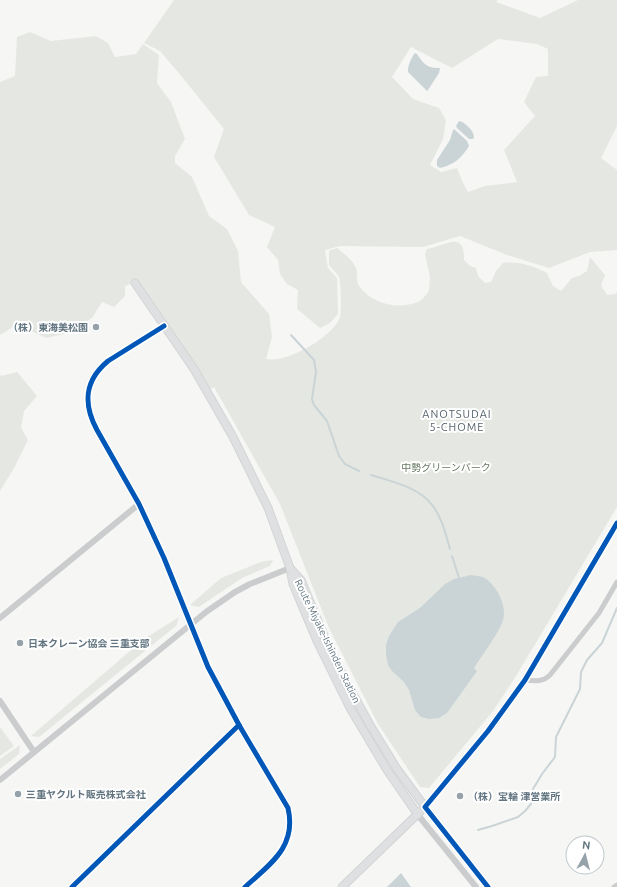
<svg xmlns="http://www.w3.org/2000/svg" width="617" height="887" font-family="Ubuntu,'Noto Sans JP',sans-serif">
<rect width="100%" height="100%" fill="#f6f6f5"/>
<!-- green -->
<g fill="#e5e8e2" fill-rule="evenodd">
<path d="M174,0h324l-2,2 44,16 38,-18h39v126l-16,32 16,12v80l-27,2 -41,16 -42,-13 -47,-19 -37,11 -83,-1 -15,4 3,18 9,10 1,36 -8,9 -10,5 -23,-19 1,-19 -11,-6 -7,-10 -2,-14 -11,-13 8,-20 -26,-12 -35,-58 10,-28 -46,-57 -18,-21 -16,-8zM498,39l39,5 11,5v27l-12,1 -12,25 11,14 -31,34 13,32 -32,4 -17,6 -5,-9 -6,-15 -16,4 -11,-7 13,-26 3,-19 -7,-12 -26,-9 -21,-22 19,-30 41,21z"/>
<path d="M30,32l21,9 45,-5 12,7 7,14 21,-3 7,-10 16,11 -2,28 14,19 14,37 -10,17v7l17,14 17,39 18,13 11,22 3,31 28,32 3,23 -6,22c22,4 62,-20 73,-39 3,-5 2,-37 0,-43 -2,-4 -7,-8 -10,-12v-14l8,-3c6,5 16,12 19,20 2,6 0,13 3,18 13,18 39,24 59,16 4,-2 8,-7 11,-11l1,-14 -5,-23 2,-5c18,-3 38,-20 37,11l6,6 6,2 2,8 7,7 6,-1 5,-11 7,-8c16,-2 30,3 44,10l6,13 8,5 11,-13 7,-2 8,-5 3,-14 15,18 -4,10 6,10 8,-1 2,-2v215l-101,169 -23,35 -64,77 -9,-1 -42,-63 -49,-96 -49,-124 -66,-117 -4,3 -42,-65 -31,-43 -12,4v10l-11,11 -12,-5 -10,16 -15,10 -13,6 -18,4 -21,-10 -12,-1 -13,8v-253l15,-6 2,-39z"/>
<path d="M17,372l20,24 -13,15 -3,17 7,12 -14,28 -14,23v-117l1,2z"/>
<path d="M273,560l-3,6 -28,12 -43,29 -9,-2 31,-27 40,-16z"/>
<path d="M179,617l-2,8 -138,112 -8,-1 113,-97z"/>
<path d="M0,727l14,19 -14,10z"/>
<path d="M20,745l-1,9 -19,15v-10z"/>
</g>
<!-- water -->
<g fill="#cad4d6">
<path d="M415,53l2,1c6,9 10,15 23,14l-1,5 -11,17 -1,1 -19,-19c-1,-5 4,-16 7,-19z"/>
<path d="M459,121c6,1 15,10 15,16l-1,2h-4l-12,-11 -1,-2z"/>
<path d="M454,129l13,12 2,5c-7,12 -16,19 -29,22l-3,-2v-6l13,-20 3,-10z"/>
<path d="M471,575c4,1 9,1 12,2 14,7 26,32 19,46 -7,16 -19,30 -28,45l3,3 -30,42 -8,5 -10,1 -8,-2 -6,-7 -6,-20 -5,-8 -12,-11 -4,-6 -2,-10v-10l3,-9 9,-14 22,-14 25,-24 9,-5z"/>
<path d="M401,873l10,14h-24z"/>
</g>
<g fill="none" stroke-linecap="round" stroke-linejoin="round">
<!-- stream -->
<g stroke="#cad4d6" stroke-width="2">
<path d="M291,335l23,25 2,12 -4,27 2,6 13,16 12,35 6,8 14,7"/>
<path d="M371,475c22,7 48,12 62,31 9,12 13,29 17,43"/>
<path d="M452,556l7,22"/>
<path d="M478,830l14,-4 26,-9 7,-6 6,-7 2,-15 9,-15 13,-17 1,-20 24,-48 1,-17 6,-12 15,-17 15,-35"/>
</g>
<!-- secondary casing -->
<g stroke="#d3d4d5" stroke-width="9">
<g id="secondary">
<path d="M135,283l59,86 39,68 35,71 22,60 3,16 24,57 33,67 37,62 31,45"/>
<path d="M290,568l11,12 27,65 20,40 22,40 27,44 28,38 -83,80"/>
</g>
</g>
<!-- minor -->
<g stroke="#cbcccd" stroke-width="5">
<path d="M525,680c10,1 18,2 25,-5l49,-62 18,-31"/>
<path d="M614,887l3,-2"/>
</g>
<!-- tertiary -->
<g stroke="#cbcccd" stroke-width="6">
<path d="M164,326l-56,35c-24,20 -25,43 -11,69l42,74 25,54 44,109 31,58 49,83c9,39 -18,56 -43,79"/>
<path d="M0,618l139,-114"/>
<path d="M0,701l34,51"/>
<path d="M0,780l206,-168 29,-20 15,-8 40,-16"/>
<path d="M418,815l58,72"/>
<path d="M72,887l167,-162"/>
<path d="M488,887l-63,-80 63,-76 37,-51 92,-157"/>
</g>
<!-- secondary -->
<use href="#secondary" stroke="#dfe0e1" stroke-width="7"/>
<!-- cycleway casing -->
<g stroke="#fff" stroke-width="8">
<g id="cycleway">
<path d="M164,326l-56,35c-24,20 -25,43 -11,69l42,74 25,54 44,109 31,58 49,83c9,39 -18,56 -43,79"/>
<path d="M72,887l167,-162"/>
<path d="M488,887l-63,-80 63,-76 37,-51 92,-157"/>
</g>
</g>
<!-- cycleway -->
<use href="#cycleway" stroke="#0057b8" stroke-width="5"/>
</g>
<!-- markers -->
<g fill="#96a2a9" stroke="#fff" stroke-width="1.5">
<circle cx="96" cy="327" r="4"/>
<circle cx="20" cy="643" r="4"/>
<circle cx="18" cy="794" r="4"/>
<circle cx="460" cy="796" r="4"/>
</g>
<g text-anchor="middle" stroke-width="4" stroke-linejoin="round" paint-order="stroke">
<!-- poi labels -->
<g font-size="10" font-weight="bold" fill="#627580" stroke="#fff" text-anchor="start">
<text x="88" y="331" text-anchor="end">（株）東海美松園</text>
<text x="28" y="647">日本クレーン協会 三重支部</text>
<text x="26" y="798">三重ヤクルト販売株式会社</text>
<text x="468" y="800">（株）宝輪 津営業所</text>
</g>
<!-- park labels -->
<g font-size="10" fill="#667861" stroke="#fff">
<text x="446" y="471">中勢グリーンパーク</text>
</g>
<!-- street labels -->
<g font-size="10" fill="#627580" stroke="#fff">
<text transform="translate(328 641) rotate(64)" y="4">Route Miyake-Ishinden Station</text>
</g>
<!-- neighbourhood labels -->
<g font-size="11" letter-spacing="1" fill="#54626b" stroke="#fff">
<text x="457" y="418">ANOTSUDAI<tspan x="457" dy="13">5-CHOME</tspan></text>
</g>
</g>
<!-- north arrow -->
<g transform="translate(585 855) rotate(7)"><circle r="19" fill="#ffffff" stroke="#c0c8cc"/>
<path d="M0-3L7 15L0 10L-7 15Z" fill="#96a2a9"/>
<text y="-6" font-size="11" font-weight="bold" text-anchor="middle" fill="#627580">N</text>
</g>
</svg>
